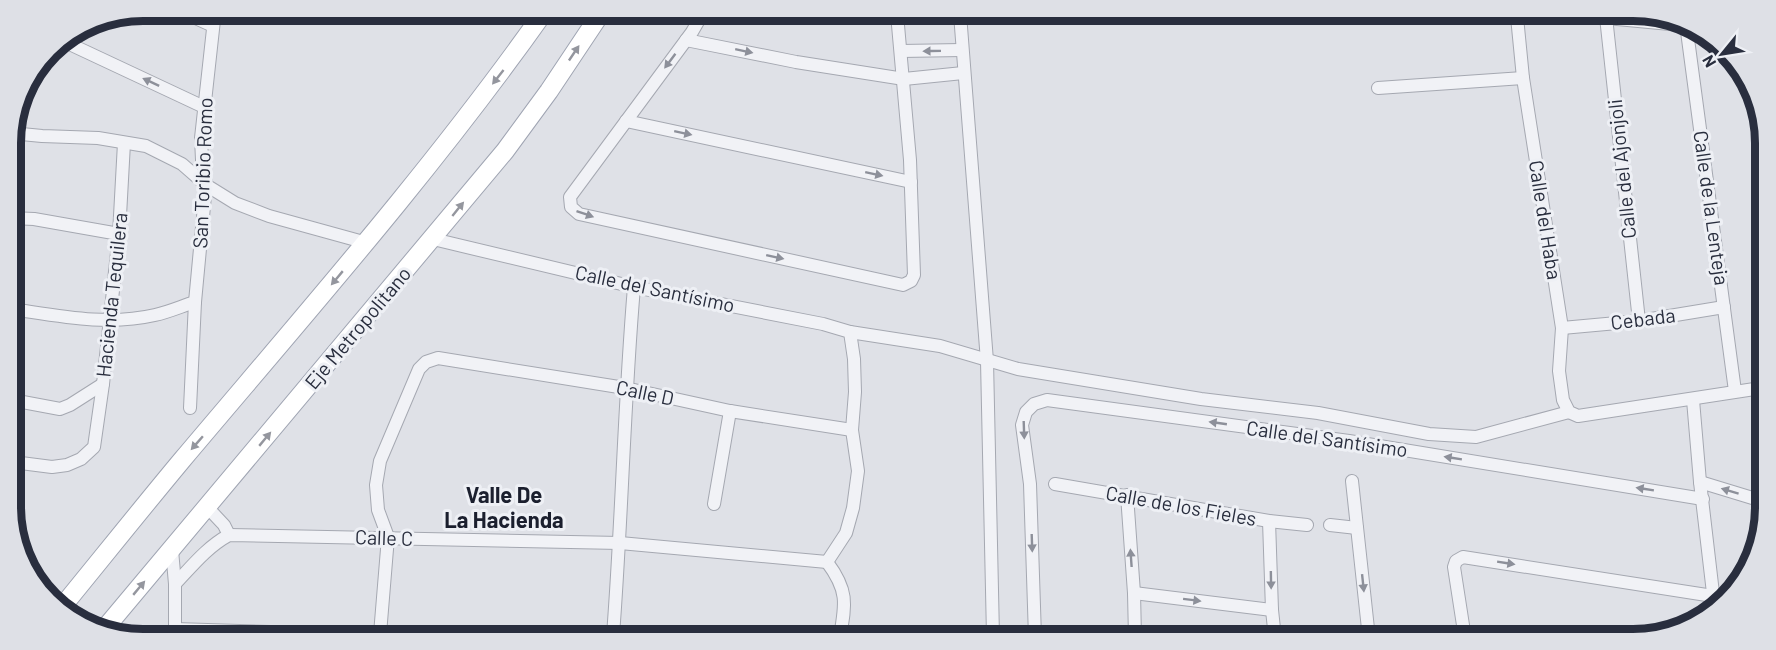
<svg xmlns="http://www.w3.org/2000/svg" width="1776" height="650" font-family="Barlow,sans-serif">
<rect width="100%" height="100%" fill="#dfe1e7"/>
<!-- green -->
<path fill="#c3d1c0" d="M1583,627l65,10 -6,2h-46z"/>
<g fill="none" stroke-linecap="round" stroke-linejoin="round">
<!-- minor casing -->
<g stroke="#a5a8b1" stroke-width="14">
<g id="minor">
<path d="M180,11l33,15"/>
<path d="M703,13l-11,19 -122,165 1,10 8,7 324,71 8,-4 3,-6 -4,-115 -13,-146"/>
<path d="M960,14l27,347 6,275"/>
<path d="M1517,17l6,61 39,250 -3,43 4,29 6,12 9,4 183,-28"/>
<path d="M1606,17l33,304"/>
<path d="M1686,24l49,367"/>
<path d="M61,40l143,67"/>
<path d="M686,40l110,22 108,17 59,-6"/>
<path d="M901,51l61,-1"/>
<path d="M1378,88l145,-10"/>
<path d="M626,121l285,61"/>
<path d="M11,133l31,3 56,2 48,8 36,18 24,21 29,18 34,13 98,27"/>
<path d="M11,218l23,1 85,15"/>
<path d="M433,239l201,48 189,37 27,8 4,27 1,33 -3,38 6,41 -5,37 -7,25 -19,29"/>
<path d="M12,309c48,7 95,17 143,6 14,-3 27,-9 40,-13"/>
<path d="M1562,328l77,-7 85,-14"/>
<path d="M850,332l90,14 78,23 183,30 117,14 111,21 47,3 93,-25"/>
<path d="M12,400l48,9 10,-4 33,-21"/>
<path d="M1693,400l7,82 15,128"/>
<path d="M190,408l5,-106 11,-117 -4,-25 -1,-22 14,-127"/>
<path d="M13,462l39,5 15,-2 14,-6 13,-12 9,-63 16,-150 5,-91"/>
<path d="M1352,481l17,157"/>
<path d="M1700,482l59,18"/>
<path d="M1055,484l214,37 38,4"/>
<path d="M1127,495l7,98 1,44"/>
<path d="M714,504l16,-93"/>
<path d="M207,507l17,18 5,10"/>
<path d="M1269,521l3,89 3,28"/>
<path d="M1330,525l27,3"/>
<path d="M172,550l3,34v49"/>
<path d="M827,562c21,28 19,41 13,74"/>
<path d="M175,584c17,-18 32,-37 54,-49l391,8 207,19"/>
<path d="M1134,593l138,17"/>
<path d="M175,629l161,5"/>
<path d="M380,634l8,-97 -10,-27 -2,-25 4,-24 39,-92 7,-7 12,-4 187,30 105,23 122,19"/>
<path d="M613,635c9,-116 11,-232 21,-348"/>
<path d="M1035,637l-5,-153 -8,-59 4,-13 8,-8 13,-4 302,41 354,58"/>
<path d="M1465,638l-11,-71 2,-6 7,-4 250,39"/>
</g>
</g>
<!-- tertiary casing -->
<g stroke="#a5a8b1" stroke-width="17">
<path id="tertiary" d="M1612,17l74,7"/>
</g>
<!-- primary casing -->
<g stroke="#9fa4b2" stroke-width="20">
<g id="primary">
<path d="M62,607c40,-49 80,-99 120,-147 124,-147 251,-291 362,-448"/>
<path d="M101,633l404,-482 44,-60 52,-78"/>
</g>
</g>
<!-- minor -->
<use href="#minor" stroke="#f1f2f6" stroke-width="12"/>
<!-- tertiary -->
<use href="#tertiary" stroke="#f1f2f6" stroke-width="15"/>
<!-- primary -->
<use href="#primary" stroke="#fff" stroke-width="18"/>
</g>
<!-- one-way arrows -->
<defs><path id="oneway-solid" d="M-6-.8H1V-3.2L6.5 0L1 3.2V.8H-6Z" transform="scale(1.5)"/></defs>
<g fill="#8d909a">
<use href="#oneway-solid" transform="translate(744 51) rotate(12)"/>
<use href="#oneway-solid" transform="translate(932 51) rotate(179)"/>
<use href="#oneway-solid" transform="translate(670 61) rotate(127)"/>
<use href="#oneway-solid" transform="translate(151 82) rotate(-155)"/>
<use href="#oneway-solid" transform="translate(683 133) rotate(12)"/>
<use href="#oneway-solid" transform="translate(874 174) rotate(12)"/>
<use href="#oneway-solid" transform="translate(585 214) rotate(19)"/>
<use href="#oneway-solid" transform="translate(775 257) rotate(12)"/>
<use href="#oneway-solid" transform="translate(1218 423) rotate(-172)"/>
<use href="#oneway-solid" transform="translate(1024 430) rotate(88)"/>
<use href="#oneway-solid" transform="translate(1453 458) rotate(-171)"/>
<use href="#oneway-solid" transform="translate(1645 489) rotate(-171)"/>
<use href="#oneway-solid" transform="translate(1730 491) rotate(-163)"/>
<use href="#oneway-solid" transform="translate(1032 543) rotate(88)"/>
<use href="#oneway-solid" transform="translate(1131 558) rotate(-94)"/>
<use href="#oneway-solid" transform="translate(1506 563) rotate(9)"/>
<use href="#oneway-solid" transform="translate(1271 580) rotate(89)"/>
<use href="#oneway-solid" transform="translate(1363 583) rotate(84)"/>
<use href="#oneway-solid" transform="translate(1192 600) rotate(7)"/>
</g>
<g fill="#94969e">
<use href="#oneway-solid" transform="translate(574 53) rotate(-56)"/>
<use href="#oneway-solid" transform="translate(498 77) rotate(128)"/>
<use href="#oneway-solid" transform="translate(458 209) rotate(-51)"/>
<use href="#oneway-solid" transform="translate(337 278) rotate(130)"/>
<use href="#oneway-solid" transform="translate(265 439) rotate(-50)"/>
<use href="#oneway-solid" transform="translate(197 443) rotate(131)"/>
<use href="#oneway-solid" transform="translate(139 588) rotate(-50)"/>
</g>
<g text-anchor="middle" stroke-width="6" stroke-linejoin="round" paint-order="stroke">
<!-- street labels -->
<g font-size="20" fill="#292e3e" stroke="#eef0f5">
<text transform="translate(1622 169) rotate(-96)" y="7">Calle del Ajonjoli</text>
<text transform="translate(203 173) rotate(-88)" y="7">San Toribio Romo</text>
<text transform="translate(1711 208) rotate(82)" y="7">Calle de la Lenteja</text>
<text transform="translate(1545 220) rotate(81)" y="7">Calle del Haba</text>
<text transform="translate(655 289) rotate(12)" y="7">Calle del Santísimo</text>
<text transform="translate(112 295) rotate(-84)" y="7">Hacienda Tequilera</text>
<text transform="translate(1643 319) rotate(-7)" y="7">Cebada</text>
<text transform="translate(358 328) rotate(-50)" y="7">Eje Metropolitano</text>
<text transform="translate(645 393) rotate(12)" y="7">Calle D</text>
<text transform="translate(1327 439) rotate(8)" y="7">Calle del Santísimo</text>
<text transform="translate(1181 506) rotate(10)" y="7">Calle de los Fieles</text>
<text transform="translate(384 538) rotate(2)" y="7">Calle C</text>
</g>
<!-- quarter labels -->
<g font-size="22" font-weight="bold" fill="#1b1f2e" stroke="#eef0f5">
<text x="504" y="503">Valle De<tspan x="504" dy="25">La Hacienda</tspan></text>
</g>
</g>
<!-- crop -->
<path d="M0 0H1776V650H0ZM143 21H1633A122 122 0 0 1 1755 143V507A122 122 0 0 1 1633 629H143A122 122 0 0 1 21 507V143A122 122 0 0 1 143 21Z" fill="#dee0e6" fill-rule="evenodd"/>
<path fill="none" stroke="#292e3e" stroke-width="8" d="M143 21H1633A122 122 0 0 1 1755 143V507A122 122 0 0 1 1633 629H143A122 122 0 0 1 21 507V143A122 122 0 0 1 143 21Z"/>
<!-- north arrow -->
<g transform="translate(1722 54) rotate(240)" stroke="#eef0f5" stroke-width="4.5" paint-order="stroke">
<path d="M0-4.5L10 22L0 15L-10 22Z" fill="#292e3e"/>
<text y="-9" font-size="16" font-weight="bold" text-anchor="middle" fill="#292e3e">N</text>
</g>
</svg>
